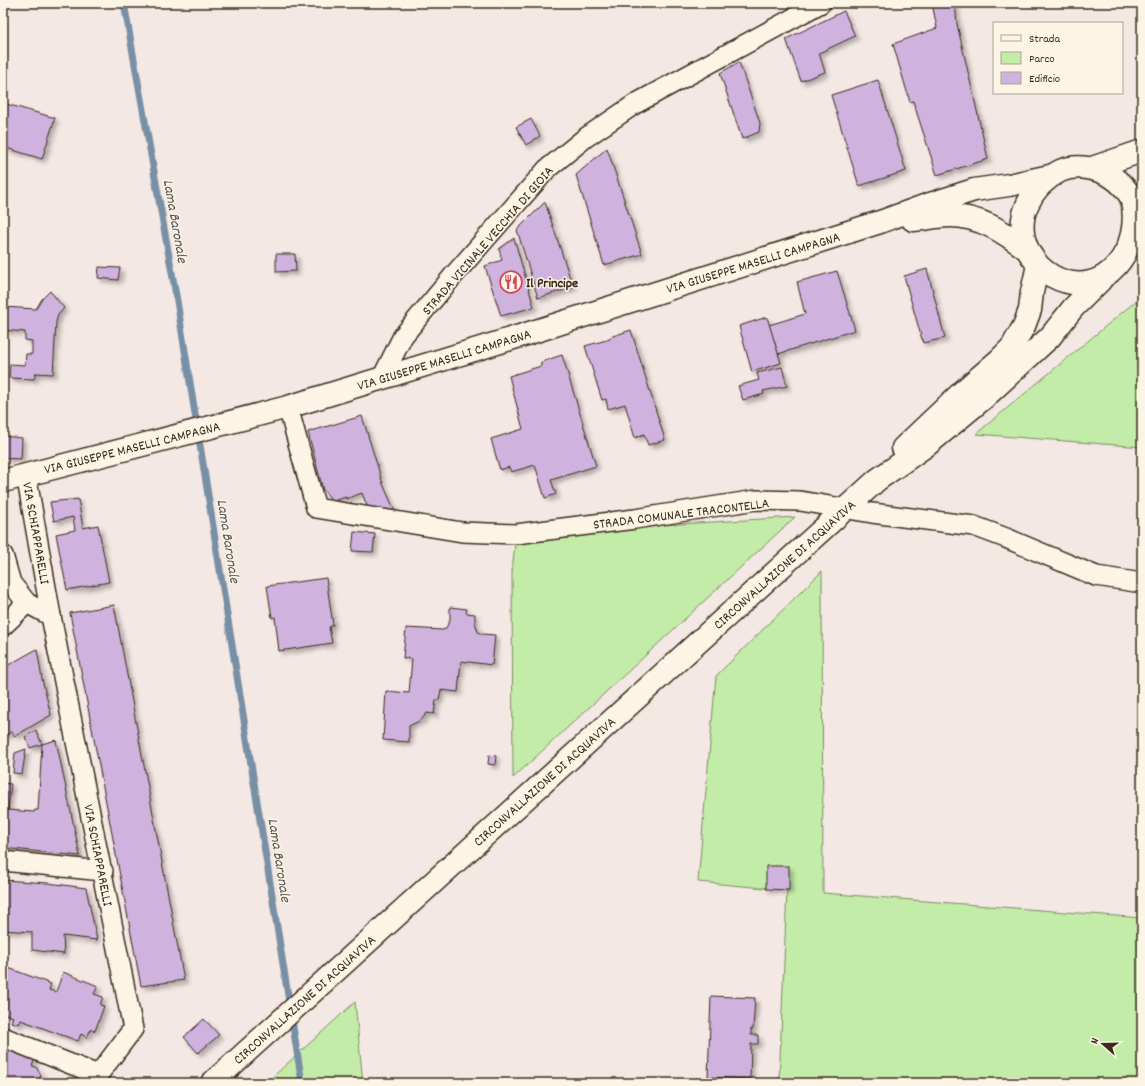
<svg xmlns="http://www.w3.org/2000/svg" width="1145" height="1086" font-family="Dekko,sans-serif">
<defs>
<filter id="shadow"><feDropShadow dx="3.5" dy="3.5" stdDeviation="2" flood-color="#0004"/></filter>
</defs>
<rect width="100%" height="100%" fill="#f3e8e4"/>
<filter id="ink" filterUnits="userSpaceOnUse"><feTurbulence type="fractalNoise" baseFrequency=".025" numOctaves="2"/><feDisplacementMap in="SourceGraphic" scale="8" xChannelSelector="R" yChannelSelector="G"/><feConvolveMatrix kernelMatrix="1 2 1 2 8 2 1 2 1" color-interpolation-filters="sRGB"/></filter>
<g filter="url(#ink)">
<!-- green -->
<g fill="#c2eca8" stroke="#7e8b63">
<path d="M1142,296v151l-166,-13z"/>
<path d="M795,517l-282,261 -1,-206 4,-38z"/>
<path d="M822,571l1,322 319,25v165h-363l8,-193 -89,-8 18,-206z"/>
<path d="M355,1002l8,81h-97z"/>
</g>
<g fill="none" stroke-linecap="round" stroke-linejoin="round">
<!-- stream -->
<path stroke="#7890a5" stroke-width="7" d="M124,3l53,298 125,782"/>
</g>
<!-- building -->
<g fill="#d0b2df" stroke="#3b2a1e" filter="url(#shadow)">
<path d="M932,3h23l2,21 31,135 -51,16 -24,-74 -3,1 -17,-58 44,-16z"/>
<path d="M844,11l11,25 -36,17 6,19 -24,9 -15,-42z"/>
<path d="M739,62l21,61 -1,9 -17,7 -22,-66z"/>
<path d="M878,80l28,91 -47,15 -28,-91z"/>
<path d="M3,103l52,15 -13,41 -39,-12z"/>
<path d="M531,119l9,17 -14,9 -10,-18z"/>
<path d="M607,148l35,106 -38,11 -28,-90z"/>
<path d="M545,202l28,85 -35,11 -21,-68z"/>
<path d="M514,238l20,69 -33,9 -16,-50 17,-6 -3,-11z"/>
<path d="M276,254h19l1,17 -20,1z"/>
<path d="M99,267l21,1 -2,12 -20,-2z"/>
<path d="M927,269l18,69 -22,5 -19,-67z"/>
<path d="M837,271l18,59 -77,24 -9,-29 36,-11 -8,-32z"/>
<path d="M50,291l14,17 -6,7 -2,7 -3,52 -17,-1 -2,6 -25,-1 1,-14 15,1 1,-11h6v-13l-7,-1v-8l-22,-2v-23l33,2 6,-10z"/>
<path d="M767,317l14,46 -29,9 -13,-46z"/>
<path d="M631,330l34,110 -17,5 -4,-11 -9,4 -10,-34 -17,5 -2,-10 -4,1 -17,-54 25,-7v-2z"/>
<path d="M562,355l34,111 -45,14 5,14 -11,4 -10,-33 -24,7 -2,-5 -9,3 -9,-31 32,-10 -14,-53 32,-10v-4z"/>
<path d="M782,367l5,19 -24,5 1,3 -21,6 -5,-14 21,-6 -2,-7z"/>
<path d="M362,416l21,68 14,32 -28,-5 -7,-18 -16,6v-2l-13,4 -10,-11 -15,-58z"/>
<path d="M3,436l19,2 -1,21 -18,-1z"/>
<path d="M78,499l5,29 15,-3 11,57 -42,8 -11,-56 19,-4 -2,-13 -19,4 -4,-19z"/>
<path d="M354,532l21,2 -2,18 -21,-1z"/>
<path d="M326,578l7,47 -4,2 3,16 -53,8 -4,-34 -3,1 -5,-32z"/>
<path d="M114,605l70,375 -43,6 -71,-373z"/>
<path d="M450,607l17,2 -1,4 9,1v8l3,10 4,2 13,1 -3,30 -31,-4 -3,31 -17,-2 -2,10h-3l-2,14 -7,-1 -6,7 -12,6v16l-26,-2 3,-49 23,2 3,-34 -9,-1 3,-30 37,2 3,-2 4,-8z"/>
<path d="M37,649l5,30 9,36 -36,21 -4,-5 -6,6 -2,-2v-67z"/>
<path d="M36,730l6,14 -12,4 -5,-11z"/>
<path d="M56,740l24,116 -77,-8v-65l8,1 -3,26 26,2 1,-2h3l4,-66z"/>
<path d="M26,749l-4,25 -9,-1 2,-20z"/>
<path d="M489,755l7,1 -1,9 -7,-1z"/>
<path d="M766,866h23v24l-23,-1z"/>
<path d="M3,880l45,3 38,5 11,52 -34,-4 1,18 -32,-4v-18l-29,-2z"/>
<path d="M3,966l48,18 -2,6 7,2 7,-20 35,14 -4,8 9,3 -3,8 4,1 -9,25 -4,-2 -4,8 -6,-3 -3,7 -57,-21 -2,4 -8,-2 2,-5 -10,-4z"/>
<path d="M711,996l44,2 -2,31h-2v6h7v9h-7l-1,35 -42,-2z"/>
<path d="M204,1019l15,16 -21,18 -14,-16z"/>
<path d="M3,1047l32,12 -3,7 4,1 5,8 -3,8h-35z"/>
</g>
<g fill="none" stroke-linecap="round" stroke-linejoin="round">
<!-- minor casing -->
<g stroke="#3b2a1e" stroke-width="22">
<g id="minor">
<path d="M382,378l21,-42 50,-60 94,-107 38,-31 50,-34 186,-101"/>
<path d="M288,407l28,101 146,24 54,2 119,-15 121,-19 44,1 72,12 102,13 32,12 90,38 46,7"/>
<path d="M3,555l8,28 16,20 24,13 -25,-142"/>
<path d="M51,616l82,413 -41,54"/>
<path d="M3,626l24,-23"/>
<path d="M3,861l100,10"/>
<path d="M3,1037l95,38"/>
</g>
</g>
<!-- tertiary casing -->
<g stroke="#3b2a1e" stroke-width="25">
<g id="tertiary">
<path d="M913,220c13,-1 25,-4 37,-4 30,0 54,16 78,34"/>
<path d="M3,481l285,-74 232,-71 360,-114 44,-16 50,-16 35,-5 41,-9"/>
</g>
</g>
<!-- secondary casing -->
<g stroke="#3b2a1e" stroke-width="25">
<g id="secondary">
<path d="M1092,168l50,-17"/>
<path d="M903,448l59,-56 37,-32 13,-13 12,-21 6,-16 2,-18 6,-27c-3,-5 -8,-10 -10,-15 -15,-32 3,-64 32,-79 13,-6 28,-4 42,1 13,5 22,13 29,25 14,50 -27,107 -79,79 -5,-3 -10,-7 -14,-11"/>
<path d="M212,1083l665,-603 50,-35 58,-48 65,-60 23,-29 27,-27"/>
</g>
</g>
<!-- minor -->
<use href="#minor" stroke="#fcf5e5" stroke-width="19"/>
<!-- tertiary -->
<use href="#tertiary" stroke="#fcf5e5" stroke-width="22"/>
<!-- secondary -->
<use href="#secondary" stroke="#fcf5e5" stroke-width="22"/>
</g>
</g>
<!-- icons -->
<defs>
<g id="restaurant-ring" transform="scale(1.15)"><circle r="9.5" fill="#fcf5e5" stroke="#d1495b" stroke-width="1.5"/><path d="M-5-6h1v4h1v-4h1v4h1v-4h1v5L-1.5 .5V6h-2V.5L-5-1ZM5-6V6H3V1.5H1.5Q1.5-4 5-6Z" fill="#d1495b"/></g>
</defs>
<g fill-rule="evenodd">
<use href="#restaurant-ring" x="511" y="282"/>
</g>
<g text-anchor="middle" stroke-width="3" stroke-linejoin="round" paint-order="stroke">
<!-- street labels -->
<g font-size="14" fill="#3b2a1e" stroke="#fcf5e5">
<text transform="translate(487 240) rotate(-49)" y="5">STRADA VICINALE VECCHIA DI GIOIA</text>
<text transform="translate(753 262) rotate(-17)" y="5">VIA GIUSEPPE MASELLI CAMPAGNA</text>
<text transform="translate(444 359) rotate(-17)" y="5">VIA GIUSEPPE MASELLI CAMPAGNA</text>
<text transform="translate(132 447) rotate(-14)" y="5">VIA GIUSEPPE MASELLI CAMPAGNA</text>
<text transform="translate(681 513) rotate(-7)" y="5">STRADA COMUNALE TRACONTELLA</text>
<text transform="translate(37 533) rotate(80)" y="5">VIA SCHIAPPARELLI</text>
<text transform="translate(784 564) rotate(-42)" y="5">CIRCONVALLAZIONE DI ACQUAVIVA</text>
<text transform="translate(544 781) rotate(-42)" y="5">CIRCONVALLAZIONE DI ACQUAVIVA</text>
<text transform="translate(99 855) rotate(79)" y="5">VIA SCHIAPPARELLI</text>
<text transform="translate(304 999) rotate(-42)" y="5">CIRCONVALLAZIONE DI ACQUAVIVA</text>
</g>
<!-- poi labels -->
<g font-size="14" font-weight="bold" fill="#3b2a1e" stroke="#fcf5e5" text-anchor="start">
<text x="526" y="287">Il Principe</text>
</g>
<!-- water labels -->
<g font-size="15" font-style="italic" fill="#545456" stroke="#fcf5e5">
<text transform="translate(176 221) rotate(80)" y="5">Lama Baronale</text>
<text transform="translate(229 541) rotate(81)" y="5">Lama Baronale</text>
<text transform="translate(280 860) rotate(81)" y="5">Lama Baronale</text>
</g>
</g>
<!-- margin -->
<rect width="1145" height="1086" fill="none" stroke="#fcf5e5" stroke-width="16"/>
<rect x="8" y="8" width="1129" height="1070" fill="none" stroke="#3b2a1e" stroke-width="1.5" filter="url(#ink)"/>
<!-- legend -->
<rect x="993" y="22" width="130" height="72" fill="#fcf5e5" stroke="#afa495"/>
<rect x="1001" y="35" width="20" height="6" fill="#fcf5e5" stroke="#afa495"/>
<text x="1029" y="42" font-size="12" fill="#3b2a1e">Strada</text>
<rect x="1001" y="52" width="20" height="12" fill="#c2eca8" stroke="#afa495"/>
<text x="1029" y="62" font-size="12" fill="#3b2a1e">Parco</text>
<rect x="1001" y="72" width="20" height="12" fill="#d0b2df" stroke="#afa495"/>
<text x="1029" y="82" font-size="12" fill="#3b2a1e">Edificio</text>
<!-- north arrow -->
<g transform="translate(1103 1044) rotate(290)" stroke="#fcf5e5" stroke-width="3" paint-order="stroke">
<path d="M0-3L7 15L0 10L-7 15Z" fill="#3b2a1e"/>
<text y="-6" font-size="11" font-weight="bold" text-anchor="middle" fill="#3b2a1e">N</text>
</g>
</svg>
